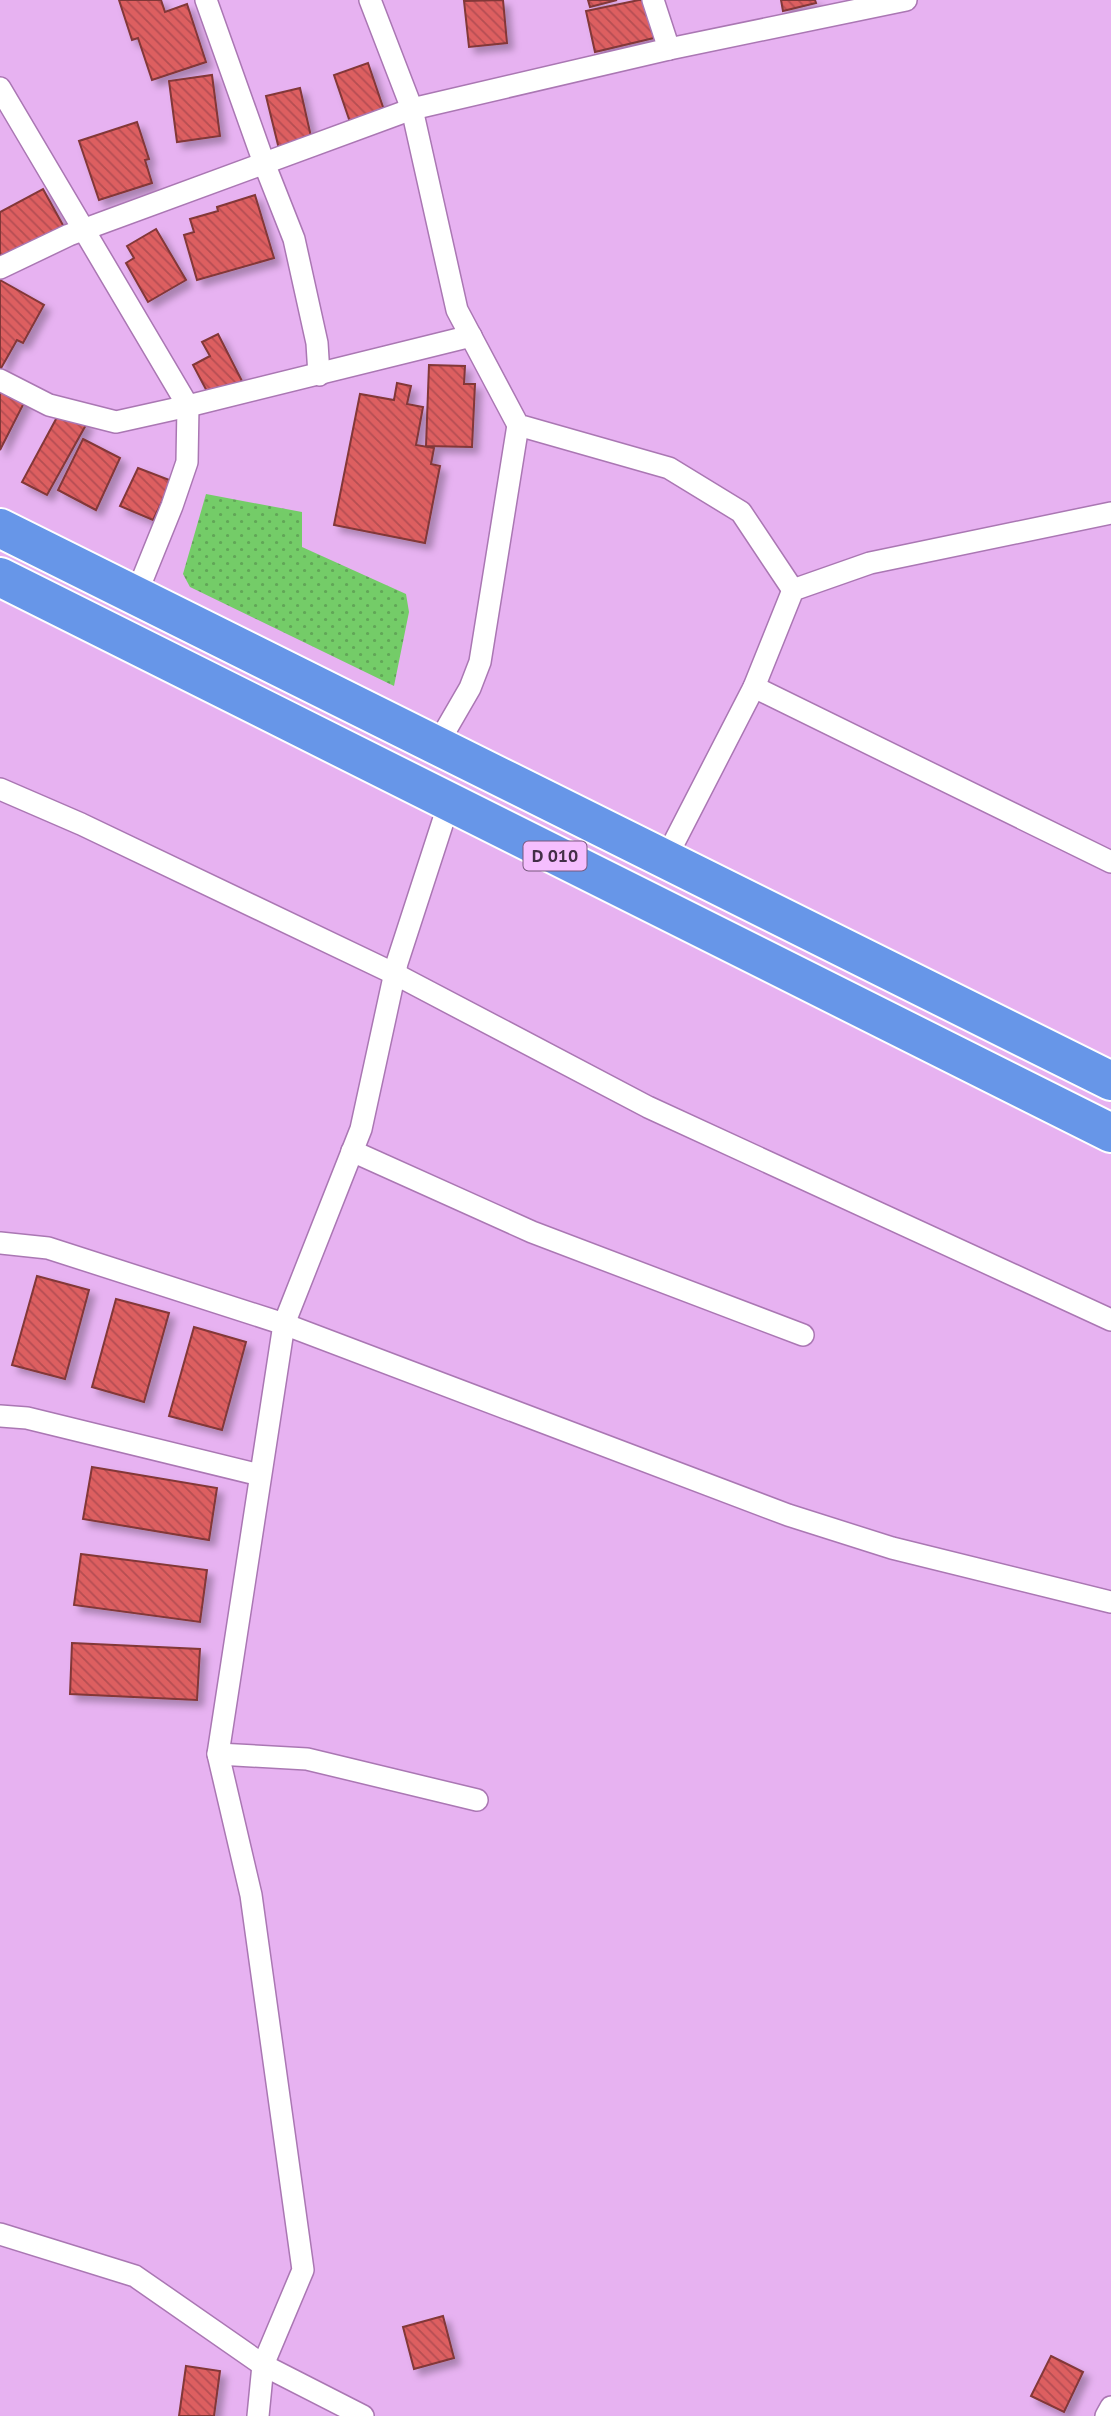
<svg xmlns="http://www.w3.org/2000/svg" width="1111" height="2416" font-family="'PT Sans',sans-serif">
<defs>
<pattern id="park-dots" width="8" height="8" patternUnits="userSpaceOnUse" patternTransform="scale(1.75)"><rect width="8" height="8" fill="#74cc68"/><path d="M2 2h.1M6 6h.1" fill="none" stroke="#61a657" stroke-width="1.8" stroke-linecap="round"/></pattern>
<pattern id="building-back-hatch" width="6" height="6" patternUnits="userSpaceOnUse" patternTransform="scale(1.75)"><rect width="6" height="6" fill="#dd5e61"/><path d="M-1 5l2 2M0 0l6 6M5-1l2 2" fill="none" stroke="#b54e52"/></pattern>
<filter id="shadow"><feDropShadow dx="6" dy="6" stdDeviation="3.5" flood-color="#0004"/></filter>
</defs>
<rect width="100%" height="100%" fill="#e7b2f1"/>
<!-- park -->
<path fill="url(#park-dots)" d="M206,494l96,18v35l104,47 3,18 -15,74 -204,-99 -7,-13z"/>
<!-- building -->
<g fill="url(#building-back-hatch)" stroke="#823738" stroke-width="2" filter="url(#shadow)">
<path d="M119,0h42l4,12 22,-8 19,58 -54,18 -14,-42 -6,2z"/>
<path d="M503,0l4,43 -38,4 -5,-46z"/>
<path d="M588,0h29l-27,7z"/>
<path d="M639,0h6l9,38 -59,14 -9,-41z"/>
<path d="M781,0h34l1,3 -33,8z"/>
<path d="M368,63l17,50 -34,12 -17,-50z"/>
<path d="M212,75l8,61 -43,6 -8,-61z"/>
<path d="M300,88l12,53 -33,8 -13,-53z"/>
<path d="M137,122l12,37 -4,1 7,23 -53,17 -20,-59z"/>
<path d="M43,189l21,38 -64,33v-48z"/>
<path d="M255,195l19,63 -77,22 -13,-45 10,-3 -4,-13 28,-8 -1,-4z"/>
<path d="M156,229l30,51 -38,22 -22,-39 8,-5 -7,-12z"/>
<path d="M0,280l44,25 -21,38 -6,-3 -17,30z"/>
<path d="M218,334l24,47 -32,16 -17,-32 17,-9 -8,-14z"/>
<path d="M429,365l36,1 -1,18h11l-3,63 -46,-1z"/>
<path d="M0,380l28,15 -28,55z"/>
<path d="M397,383l14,3 -4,18 16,3 -7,38 18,3 -3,16 9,2 -15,77 -91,-18 26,-131 34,6z"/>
<path d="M62,408l25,15 -40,72 -25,-13z"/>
<path d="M83,439l37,19 -24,52 -38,-20z"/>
<path d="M138,468l34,13 -19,39 -33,-14z"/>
<path d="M37,1276l52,14 -24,89 -53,-14z"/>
<path d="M116,1299l53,14 -25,89 -52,-15z"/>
<path d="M194,1327l52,15 -24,88 -53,-14z"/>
<path d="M92,1467l125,21 -8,52 -126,-21z"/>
<path d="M81,1554l126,16 -7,52 -126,-17z"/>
<path d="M72,1643l128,6 -3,51 -127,-6z"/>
<path d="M443,2316l11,42 -40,11 -11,-42z"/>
<path d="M1051,2356l32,16 -19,40 -33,-16z"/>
<path d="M186,2366l34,5 -6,45h-35z"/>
</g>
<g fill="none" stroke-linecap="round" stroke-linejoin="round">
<!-- street casing -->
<g stroke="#aa77b3" stroke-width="24">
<g id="street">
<path d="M206,0l58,163 30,76 23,104 2,32"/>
<path d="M370,0l42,109 45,201 61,115 151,43 72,44 52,78"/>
<path d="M653,0l16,49"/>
<path d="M0,88l188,318 -1,56 -15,44 -36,89"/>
<path d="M0,268l69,-33 343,-126 257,-60 237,-49"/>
<path d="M0,380l49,25 67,17 72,-16 283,-70"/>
<path d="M754,687l357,175"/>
<path d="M437,745l33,-57 10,-26 38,-237"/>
<path d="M0,789l81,35 314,150 253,133 463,213"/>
<path d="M666,858l88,-171 39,-97 77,-27 241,-50"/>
<path d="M352,1151l180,81 271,103"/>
<path d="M0,1243l48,5 236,76 504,191 104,33 219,54"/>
<path d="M0,1416l27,2 233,57"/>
<path d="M218,1754l89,5 170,41"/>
<path d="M0,2234l135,42 128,89 100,51"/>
<path d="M258,2416l5,-51 40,-95 -52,-375 -33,-141 66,-430 77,-195 36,-166 52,-160"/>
<path d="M1106,2416l5,-9"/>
</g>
</g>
<!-- highway casing -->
<g stroke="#fff" stroke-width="42">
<g id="highway">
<path d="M0,528l1111,553"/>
<path d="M0,577l1111,556"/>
</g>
</g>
<!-- street -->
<use href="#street" stroke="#fff" stroke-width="21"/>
<!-- highway -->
<use href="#highway" stroke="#6796e8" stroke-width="38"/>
</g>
<g text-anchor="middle" stroke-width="5" stroke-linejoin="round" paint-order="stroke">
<!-- shield labels -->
<rect fill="#f5befe" stroke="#78597e" stroke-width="2" x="523.5" y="841.5" width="63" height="29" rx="5"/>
<g font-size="18" font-weight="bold" fill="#432e47">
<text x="555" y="862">D 010</text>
</g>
</g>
</svg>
